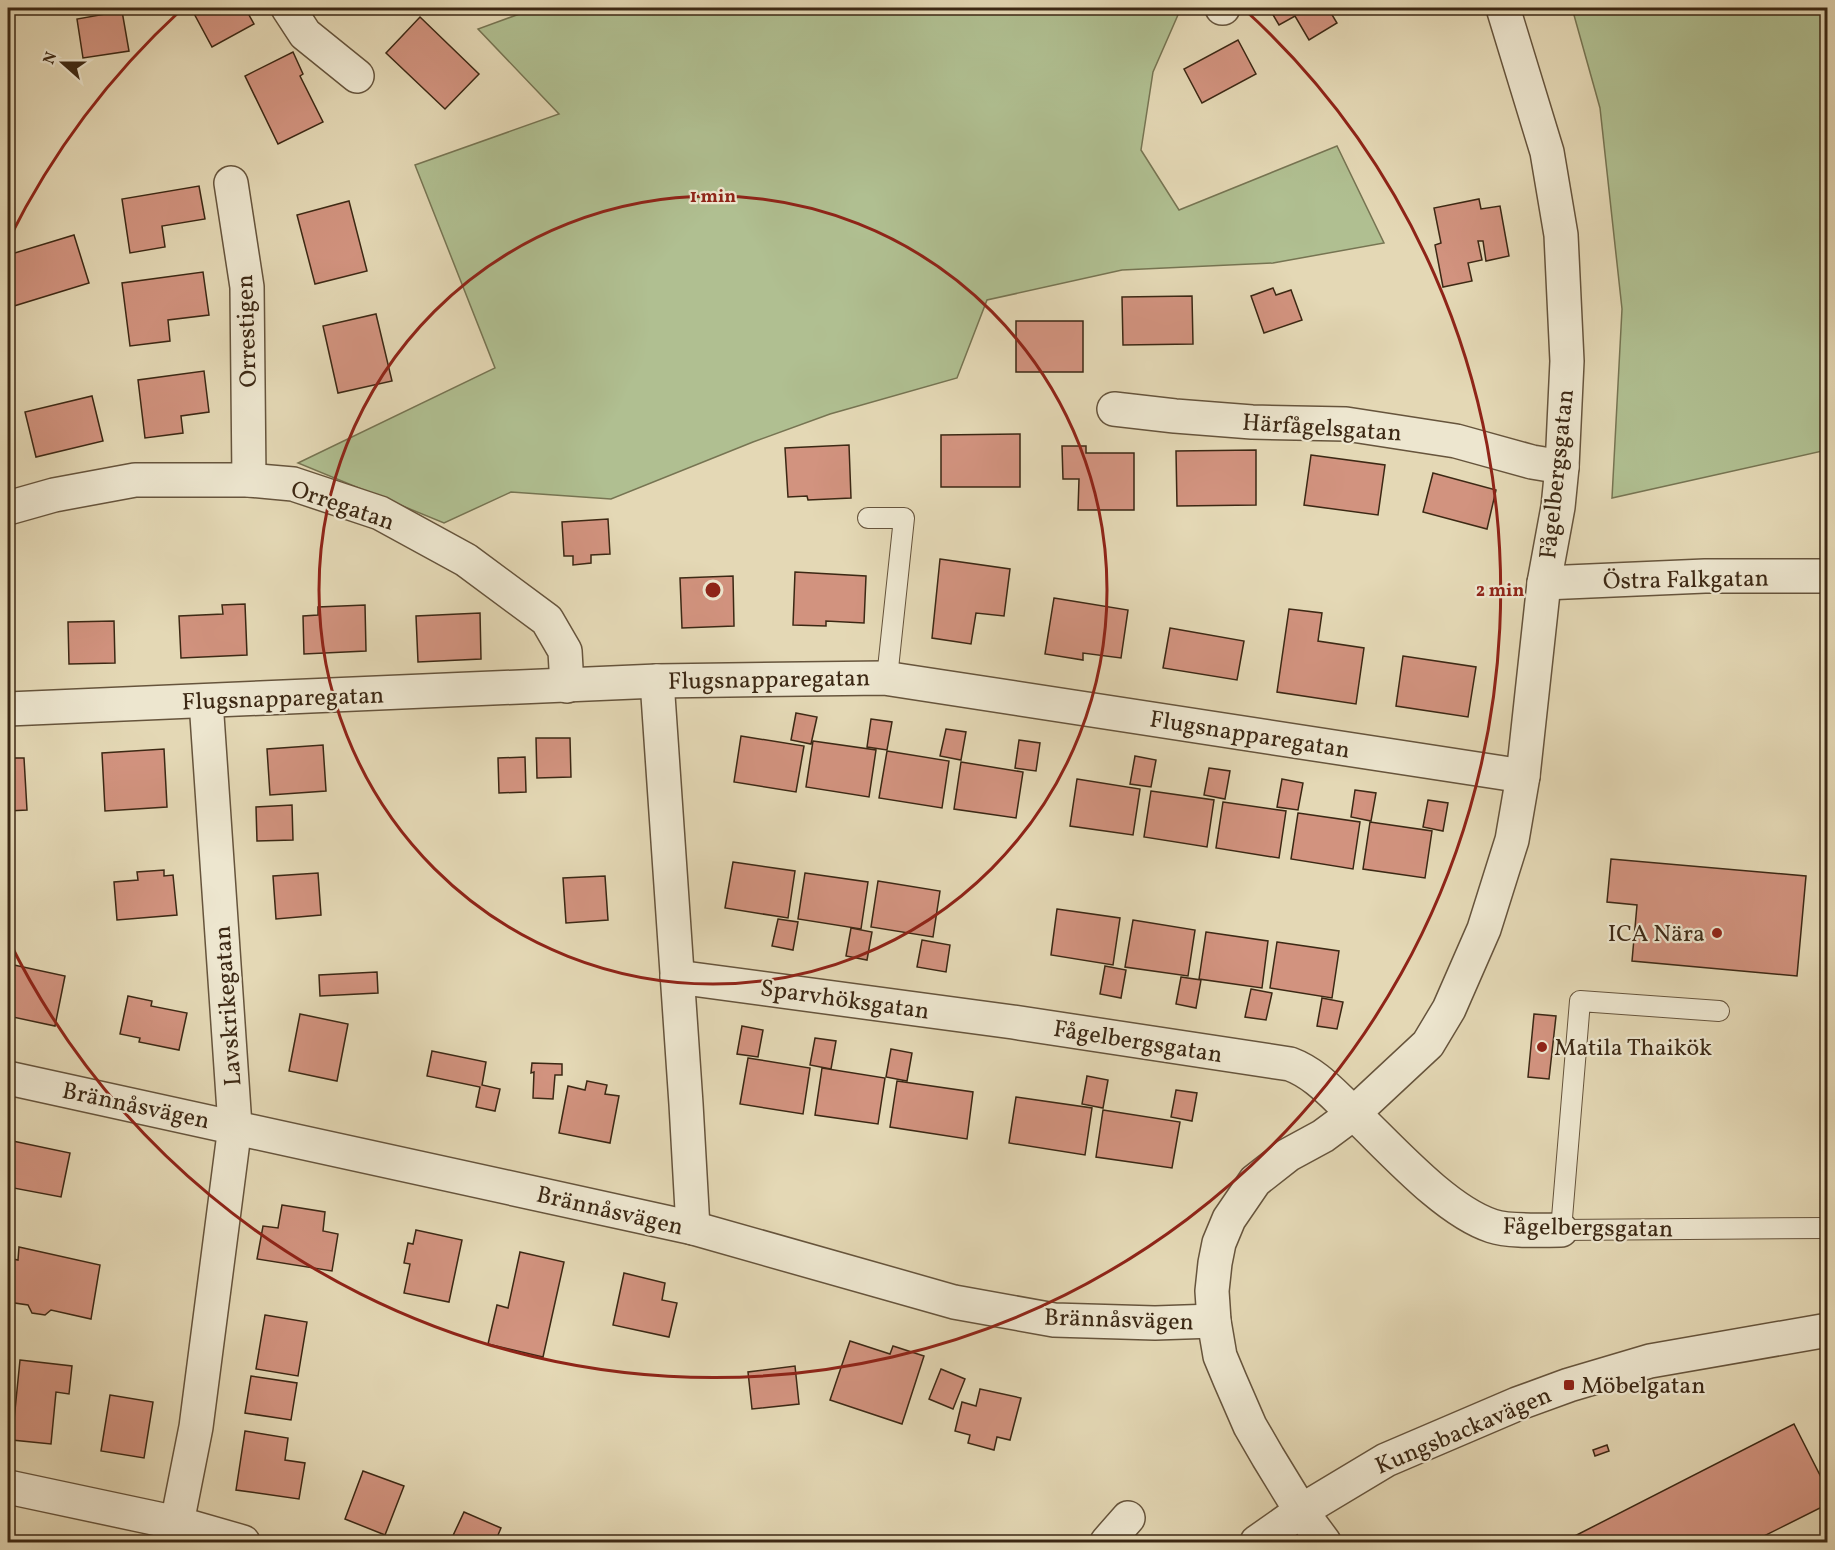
<svg xmlns="http://www.w3.org/2000/svg" width="1835" height="1550" font-family="Vollkorn,serif">
<rect width="100%" height="100%" fill="#e4d8b5"/>
<filter id="stains"><feTurbulence type="fractalNoise" baseFrequency=".00333" numOctaves="4"/><feColorMatrix values="0 0 0 0 .2 0 0 0 0 .09 0 0 0 0 .02 0 0 0 .5 -.17"/></filter>
<radialGradient id="worn" r=".72"><stop offset=".6" stop-color="#630" stop-opacity="0"/><stop offset="1" stop-color="#630" stop-opacity=".3"/></radialGradient>
<!-- green -->
<g fill="#b0bf91" stroke="#767452" stroke-width="1.5">
<path d="M536,8h645l-28,64 -12,78 38,60 158,-64 47,97 -111,20 -151,7 -135,30 -30,78 -127,36 -77,28 -142,57 -100,-7 -67,31 -146,-60 197,-95 -80,-203 144,-51 -81,-85z"/>
<path d="M1572,8h255v442l-215,48 10,-189 -22,-201z"/>
</g>
<!-- building -->
<g fill="#d2937f" stroke="#3c2814" stroke-width="1.5">
<path d="M191,8h54l9,16 -42,23z"/>
<path d="M1269,8h59l9,15 -28,17 -14,-24 -16,9z"/>
<path d="M122,11l7,40 -46,7 -6,-39z"/>
<path d="M420,17l59,57 -34,35 -59,-56z"/>
<path d="M1238,40l18,34 -54,29 -18,-34z"/>
<path d="M293,52l10,22 -3,2 23,46 -45,22 -33,-68z"/>
<path d="M199,186l6,33 -43,7 3,21 -35,6 -8,-54z"/>
<path d="M1479,199l2,10 19,-3 9,50 -23,5 -3,-20h-5l4,19 -14,3 4,18 -29,6 -8,-42 6,-2 -7,-35z"/>
<path d="M349,201l18,70 -52,13 -18,-69z"/>
<path d="M74,235l15,48 -75,23 -6,-21v-30z"/>
<path d="M203,272l6,43 -41,5 2,21 -40,5 -8,-63z"/>
<path d="M1273,288l3,7 15,-5 11,30 -38,13 -13,-37z"/>
<path d="M1192,296l1,48 -70,1 -1,-48z"/>
<path d="M376,314l16,67 -54,12 -15,-67z"/>
<rect x="1016" y="321" width="67" height="51"/>
<path d="M204,371l5,41 -28,4 2,17 -38,5 -7,-58z"/>
<path d="M92,396l11,45 -67,16 -11,-45z"/>
<path d="M1020,434v53h-79v-52z"/>
<path d="M849,445l2,53 -43,2 -1,-4 -19,1 -3,-49z"/>
<path d="M1062,446h24v7h48v57h-56l1,-31h-16z"/>
<path d="M1256,450v55l-79,1 -1,-55z"/>
<path d="M1311,455l74,10 -7,50 -74,-10z"/>
<path d="M1433,473l63,17 -9,39 -64,-17z"/>
<path d="M608,519l2,35 -19,1v8l-18,2v-9h-9l-2,-34z"/>
<path d="M940,559l70,10 -6,47 -28,-3 -5,31 -39,-6z"/>
<path d="M795,572l71,4 -2,47 -38,-2v5l-33,-1z"/>
<path d="M733,576l1,50 -52,2 -2,-50z"/>
<path d="M1054,598l74,12 -7,48 -38,-5v7l-38,-6z"/>
<path d="M245,604l2,51 -66,3 -2,-42 44,-2 -1,-9z"/>
<path d="M365,605l1,46 -62,3 -1,-38 15,-1v-8z"/>
<path d="M1289,609l33,4 -4,28 46,7 -8,56 -79,-12z"/>
<path d="M480,613l1,46 -63,3 -2,-46z"/>
<path d="M114,621l1,42 -46,1 -1,-42z"/>
<path d="M1170,628l74,13 -7,39 -74,-12z"/>
<path d="M1403,656l73,11 -8,50 -72,-11z"/>
<path d="M796,713l21,4 -6,27 -20,-4z"/>
<path d="M871,719l21,3 -5,28 -20,-3z"/>
<path d="M946,729l20,3 -5,28 -21,-4z"/>
<path d="M741,736l63,10 -8,46 -62,-10z"/>
<path d="M536,738h34l1,39 -34,1z"/>
<path d="M1019,740l21,3 -4,28 -21,-3z"/>
<path d="M813,741l63,9 -7,47 -63,-10z"/>
<path d="M323,745l3,46 -56,4 -3,-46z"/>
<path d="M164,749l3,58 -62,4 -3,-58z"/>
<path d="M887,751l62,10 -7,47 -63,-10z"/>
<path d="M1135,756l21,4 -5,27 -21,-3z"/>
<path d="M525,757l1,35 -27,1 -1,-35z"/>
<path d="M8,758h16l3,52 -19,1z"/>
<path d="M961,762l62,10 -7,46 -62,-9z"/>
<path d="M1209,768l21,3 -5,28 -21,-4z"/>
<path d="M1077,779l63,10 -7,46 -63,-9z"/>
<path d="M1282,779l21,4 -5,27 -21,-3z"/>
<path d="M1355,790l21,3 -5,28 -20,-4z"/>
<path d="M1151,791l63,9 -7,47 -63,-10z"/>
<path d="M1428,800l20,3 -5,28 -20,-4z"/>
<path d="M1223,802l63,9 -7,47 -63,-10z"/>
<path d="M292,805l1,35 -36,1 -1,-34z"/>
<path d="M1298,813l62,9 -7,47 -62,-10z"/>
<path d="M1370,822l62,9 -7,47 -62,-9z"/>
<path d="M1611,859l195,17 -9,100 -165,-15 5,-56 -30,-3z"/>
<path d="M733,862l62,9 -7,47 -63,-10z"/>
<path d="M164,870v6l9,-1 4,40 -60,5 -3,-38 24,-2 -1,-8z"/>
<path d="M318,873l3,42 -45,4 -3,-43z"/>
<path d="M805,873l63,9 -7,47 -63,-10z"/>
<path d="M605,876l3,44 -42,3 -3,-45z"/>
<path d="M878,881l62,10 -7,46 -62,-10z"/>
<path d="M1057,909l63,9 -7,47 -62,-10z"/>
<path d="M778,919l20,3 -5,28 -21,-4z"/>
<path d="M1133,920l62,10 -7,46 -63,-9z"/>
<path d="M851,928l21,4 -5,28 -21,-4z"/>
<path d="M1206,932l62,9 -6,47 -63,-9z"/>
<path d="M922,940l28,5 -4,27 -29,-5z"/>
<path d="M1277,942l62,9 -7,47 -62,-10z"/>
<path d="M14,965l51,11 -10,50 -47,-10v-19z"/>
<path d="M1105,966l21,4 -5,28 -21,-4z"/>
<path d="M377,972l1,21 -58,3 -1,-21z"/>
<path d="M1181,977l20,3 -5,28 -20,-4z"/>
<path d="M1251,989l21,4 -6,27 -21,-3z"/>
<path d="M128,996l24,5 -1,5 36,7 -8,37 -40,-8 1,-4 -20,-4z"/>
<path d="M1322,998l21,4 -6,27 -20,-3z"/>
<path d="M300,1014l48,10 -11,57 -48,-10z"/>
<path d="M1534,1014l22,2 -7,63 -21,-2z"/>
<path d="M742,1026l21,4 -5,27 -21,-3z"/>
<path d="M815,1038l21,3 -5,28 -21,-4z"/>
<path d="M891,1049l21,4 -5,28 -21,-4z"/>
<path d="M432,1051l54,11 -4,23 18,4 -5,22 -19,-4 4,-20 -53,-11z"/>
<path d="M748,1058l62,10 -7,46 -63,-10z"/>
<path d="M532,1063l30,1v11h-7l-2,24 -20,-1 1,-26 -3,1z"/>
<path d="M822,1068l63,10 -7,46 -63,-9z"/>
<path d="M1087,1076l21,4 -5,28 -21,-4z"/>
<path d="M587,1081l20,4 -2,9 14,2 -9,47 -51,-10 9,-47 17,4z"/>
<path d="M897,1081l76,11 -6,47 -77,-12z"/>
<path d="M1176,1090l21,3 -5,28 -21,-4z"/>
<path d="M1016,1097l76,11 -7,47 -76,-12z"/>
<path d="M1103,1110l77,12 -8,46 -76,-11z"/>
<path d="M8,1140l62,13 -9,44 -53,-10z"/>
<path d="M282,1205l43,7 -2,19 15,3 -6,37 -75,-12 6,-33 15,2z"/>
<path d="M416,1230l46,10 -13,62 -45,-9 6,-29 -6,-1 4,-20 5,1z"/>
<path d="M19,1247l81,18 -9,54 -40,-9 -6,5 -13,-2 -4,-8 -20,-3v-44l10,2z"/>
<path d="M520,1252l44,10 -21,95 -55,-13 9,-39 11,3z"/>
<path d="M624,1273l41,10 -3,17 15,3 -8,34 -56,-12z"/>
<path d="M265,1315l42,7 -9,54 -42,-7z"/>
<path d="M850,1341l40,13 3,-8 31,10 -22,68 -72,-24z"/>
<path d="M20,1360l52,6 -3,28 -13,-2 -5,52 -39,-4z"/>
<path d="M795,1366l4,38 -47,5 -4,-37z"/>
<path d="M941,1369l24,10 -12,30 -24,-10z"/>
<path d="M251,1376l46,7 -6,37 -46,-7z"/>
<path d="M980,1389l41,9 -11,42 -13,-3 -3,13 -26,-7 2,-8 -15,-4 7,-29 14,4z"/>
<path d="M110,1395l43,7 -9,56 -43,-7z"/>
<path d="M1794,1424l34,67v13l-76,38h-189z"/>
<path d="M245,1431l43,7 -3,22 20,3 -6,36 -63,-9z"/>
<path d="M1607,1445l2,6 -14,5 -2,-6z"/>
<path d="M363,1471l41,15 -19,49 -40,-16z"/>
<path d="M464,1512l37,16 -6,14h-45z"/>
</g>
<g fill="none" stroke-linecap="round" stroke-linejoin="round">
<!-- service casing -->
<g stroke="#66543c" stroke-width="22">
<g id="service">
<path d="M868,518h36l-17,160"/>
<path d="M1719,1011l-139,-10 -19,229 267,-2"/>
</g>
</g>
<!-- minor casing -->
<g stroke="#66543c" stroke-width="36">
<g id="minor">
<path d="M288,8l17,26 52,42"/>
<path d="M1222,8h1"/>
<path d="M231,183l16,104 2,193"/>
<path d="M1114,409l61,7 77,6 94,2 110,17 76,21 30,5"/>
<path d="M8,508l46,-13 81,-15h114l44,4 87,29 86,47 81,60 18,31 2,35"/>
<path d="M1544,583l161,-7h123"/>
<path d="M657,681l29,423 7,124"/>
<path d="M8,709l649,-28 227,-3 639,98"/>
<path d="M677,977l336,45 277,42c24,9 40,27 58,44 38,35 95,102 144,118 18,6 50,4 69,4"/>
<path d="M8,1078l685,150 261,74 100,18 101,3 59,-2"/>
<path d="M8,1487l169,36 66,19"/>
<path d="M177,1523l19,-96 39,-301 -29,-425"/>
<path d="M1107,1542l21,-24"/>
<path d="M1324,1542l-23,-31 -33,-54 -18,-31 -20,-46 -10,-24 -6,-35 -2,-30 3,-28 4,-20 10,-24 26,-38 33,-26 35,-19 31,-23 74,-69 21,-35 35,-80 28,-89 11,-64 21,-193 14,-76 4,-40 5,-106 -6,-126 -14,-83 -44,-144"/>
</g>
</g>
<!-- tertiary casing -->
<g stroke="#66543c" stroke-width="36">
<path id="tertiary" d="M1257,1542l44,-31 85,-51 131,-56 52,-19 81,-24 178,-31"/>
</g>
<!-- service -->
<use href="#service" stroke="#ede6cf" stroke-width="20"/>
<!-- minor -->
<use href="#minor" stroke="#ede6cf" stroke-width="33"/>
<!-- tertiary -->
<use href="#tertiary" stroke="#ede6cf" stroke-width="33"/>
</g>
<!-- distance rings -->
<g fill="none" stroke="#8f2418" stroke-width="3">
<circle cx="713" cy="590" r="394"/>
<path d="M9 239A787 787 0 0 1 181 10M1245 10A787 787 0 1 1 9 941"/>
</g>
<!-- markers -->
<g fill="#8f2418" stroke="#ede6cf" stroke-width="2">
<circle cx="1717" cy="933" r="6"/>
<circle cx="1542" cy="1047" r="6"/>
<rect x="1563" y="1379" width="12" height="12" rx="3"/>
</g>
<g text-anchor="middle" stroke-width="4.5" stroke-linejoin="round" paint-order="stroke">
<!-- street labels -->
<g font-size="24" fill="#3c2814" stroke="#ede6cf">
<text transform="translate(246 331) rotate(-92)" y="8">Orrestigen</text>
<text transform="translate(1322 427) rotate(4)" y="8">Härfågelsgatan</text>
<text transform="translate(1556 474) rotate(-84)" y="8">Fågelbergsgatan</text>
<text transform="translate(343 505) rotate(19)" y="8">Orregatan</text>
<text transform="translate(1686 579) rotate(-1)" y="8">Östra Falkgatan</text>
<text transform="translate(769 679) rotate(-1)" y="8">Flugsnapparegatan</text>
<text transform="translate(283 698) rotate(-2)" y="8">Flugsnapparegatan</text>
<text transform="translate(1250 734) rotate(9)" y="8">Flugsnapparegatan</text>
<text transform="translate(845 999) rotate(8)" y="8">Sparvhöksgatan</text>
<text transform="translate(227 1006) rotate(-94)" y="8">Lavskrikegatan</text>
<text transform="translate(1138 1041) rotate(9)" y="8">Fågelbergsgatan</text>
<text transform="translate(136 1105) rotate(12)" y="8">Brännåsvägen</text>
<text transform="translate(610 1210) rotate(13)" y="8">Brännåsvägen</text>
<text transform="translate(1588 1227) rotate(1)" y="8">Fågelbergsgatan</text>
<text transform="translate(1119 1319) rotate(2)" y="8">Brännåsvägen</text>
<text transform="translate(1463 1430) rotate(-23)" y="8">Kungsbackavägen</text>
</g>
<!-- poi labels -->
<g font-size="24" fill="#3c2814" stroke="#ede6cf" text-anchor="start">
<text x="1705" y="941" text-anchor="end">ICA Nära</text>
<text x="1554" y="1055">Matila Thaikök</text>
<text x="1581" y="1393">Möbelgatan</text>
</g>
</g>
<circle cx="713" cy="590" r="9" fill="#8f2418" stroke="#ede6cf" stroke-width="3"/>
<g font-size="18" text-anchor="middle" font-weight="bold" fill="#8f2418" stroke="#ede6cf" stroke-width="4.5" stroke-linejoin="round" paint-order="stroke">
<text x="713" y="202">1 min</text>
<text x="1500" y="596">2 min</text>
</g>
<!-- margin -->
<rect width="1835" height="1550" fill="none" stroke="#e4d8b5" stroke-width="30"/>
<rect x="9" y="9" width="1817" height="1532" fill="none" stroke="#3c2814" stroke-width="3"/>
<rect x="15" y="15" width="1805" height="1520" fill="none" stroke="#3c2814" stroke-width="1.5"/>
<!-- north arrow -->
<g transform="translate(63 63) rotate(291)" stroke="#ede6cf" stroke-width="4.5" paint-order="stroke">
<path d="M0-4.5L10 22L0 15L-10 22Z" fill="#3c2814"/>
<text y="-9" font-size="16" font-weight="bold" text-anchor="middle" fill="#3c2814">N</text>
</g>
<rect width="100%" height="100%" filter="url(#stains)"/>
<rect width="100%" height="100%" fill="url(#worn)"/>
</svg>
